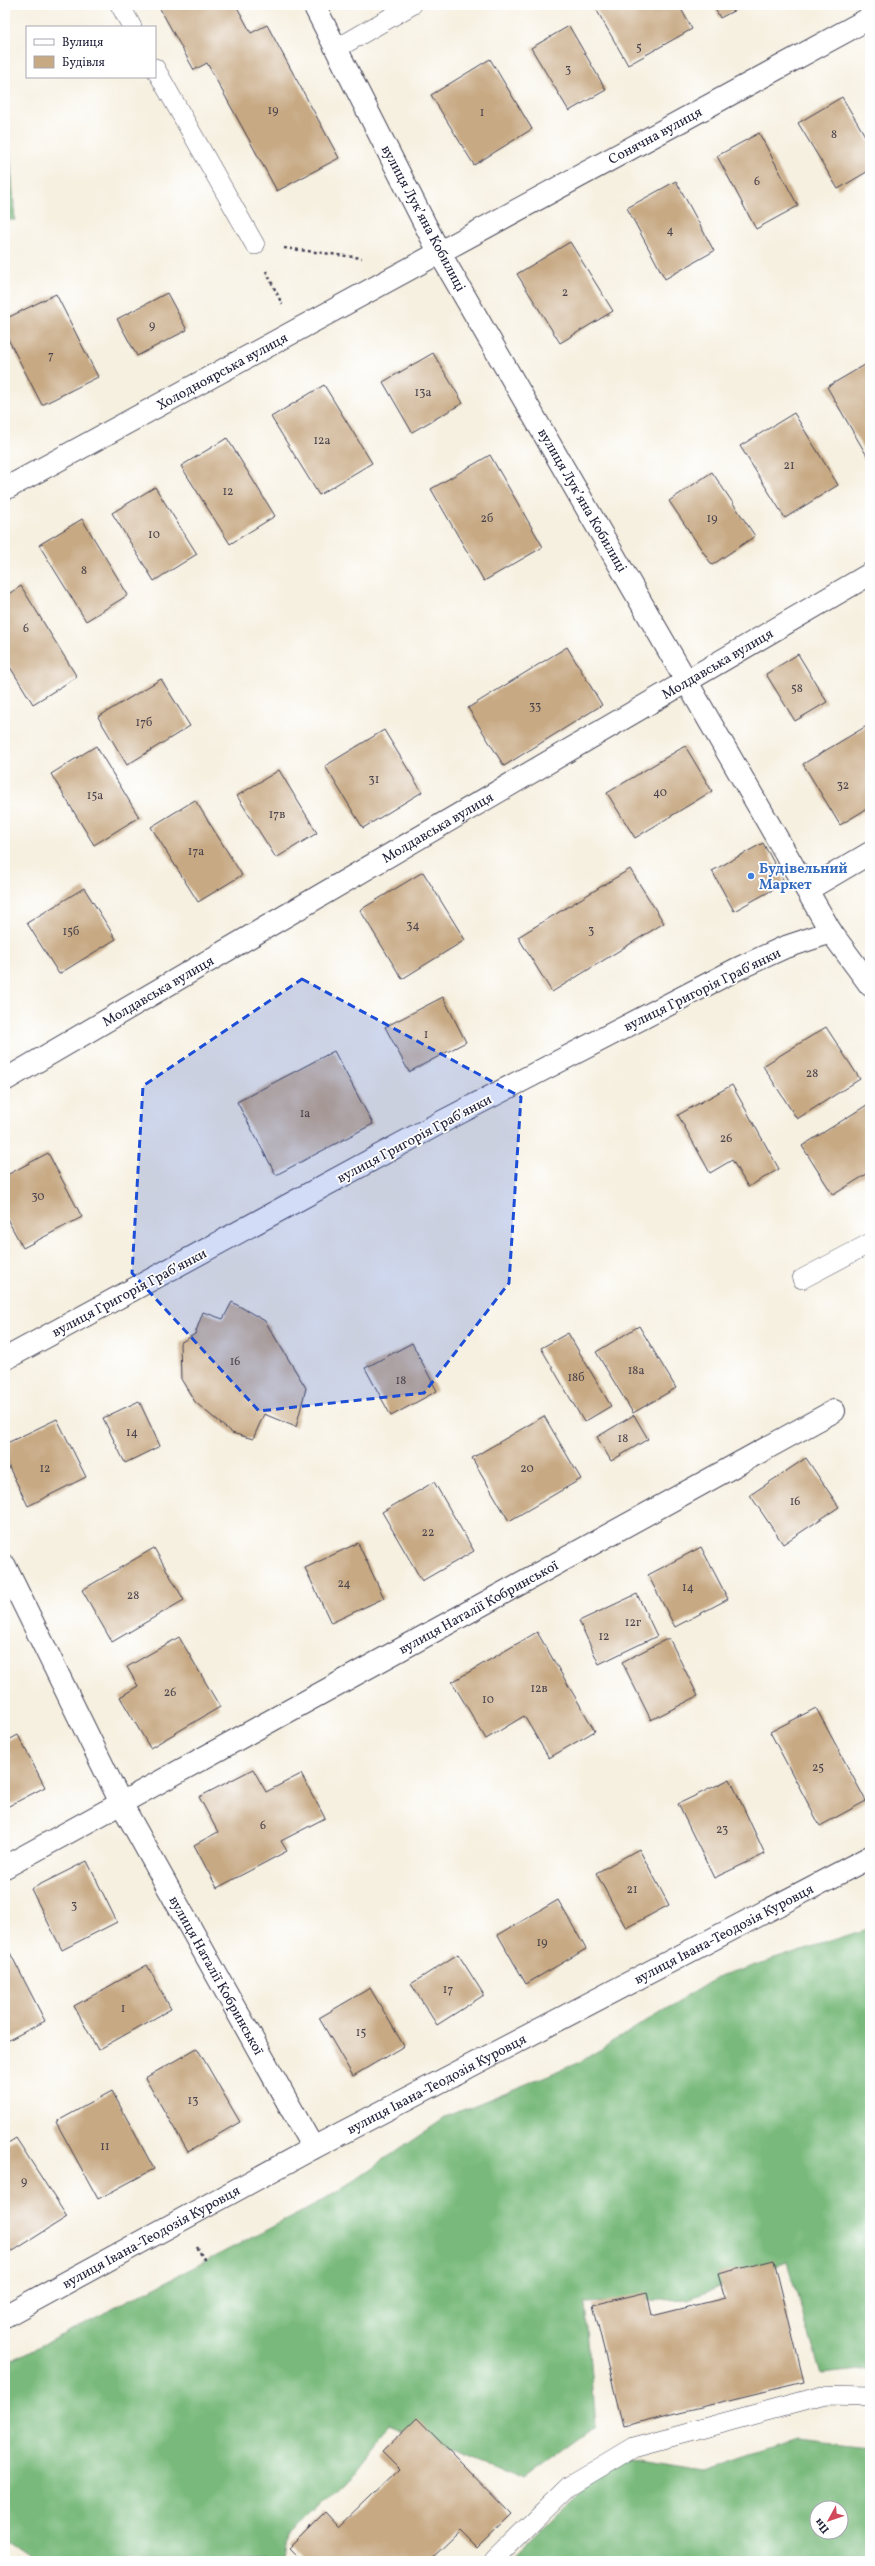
<svg xmlns="http://www.w3.org/2000/svg" width="875" height="2566" font-family="Vollkorn,serif">
<rect width="100%" height="100%" fill="#fff"/>
<filter id="ink" filterUnits="userSpaceOnUse"><feTurbulence type="fractalNoise" baseFrequency=".025" numOctaves="2"/><feDisplacementMap in="SourceGraphic" scale="8" xChannelSelector="R" yChannelSelector="G"/><feConvolveMatrix kernelMatrix="1 2 1 2 8 2 1 2 1" color-interpolation-filters="sRGB"/></filter>
<filter id="wash" filterUnits="userSpaceOnUse"><feTurbulence type="fractalNoise" baseFrequency=".012" numOctaves="4" result="noise"/><feDisplacementMap in="SourceGraphic" scale="16" xChannelSelector="R" yChannelSelector="G"/><feGaussianBlur stdDeviation="0.9" result="paint"/><feColorMatrix in="noise" values="0 0 0 0 0 0 0 0 0 0 0 0 0 0 0 0 0 1.4 0 .05"/><feComposite in="paint" operator="in"/></filter>
<g filter="url(#wash)">
<rect width="100%" height="100%" fill="#f6f0e0"/>
<!-- forest -->
<g fill="#79ba7c" stroke="#4e6e5c" fill-rule="evenodd">
<path d="M5,153l5,1 5,66h-10z"/>
<path d="M870,1925v444l-49,5 -34,-112 -99,37 -103,4 10,123 -72,53 -134,-54 -45,58 -56,53 -4,25h-253l-4,-7 -22,-15v-175l318,-163 125,-85 132,-54 136,-84 148,-48z"/>
<path d="M796,2440l74,8v113h-361l106,-103 90,13zM817,2508h24v24h-24z"/>
</g>
<g id="blocks">
<!-- building -->
<g fill="#c7a983">
<path d="M158,5h78l15,28 16,-8 72,133 -62,33 -70,-128 -13,7z"/>
<path d="M602,5h77l13,24 -64,36 -32,-56z"/>
<path d="M713,5h32l-25,13z"/>
<path d="M569,26l37,64 -37,21 -38,-63z"/>
<path d="M490,59l42,70 -58,36 -43,-70z"/>
<path d="M842,97l28,47v26l-32,19 -40,-66z"/>
<path d="M759,133l39,73 -42,23 -39,-73z"/>
<path d="M676,181l38,70 -49,28 -38,-71z"/>
<path d="M570,242l43,69 -53,32 -43,-69z"/>
<path d="M167,293l20,37 -50,26 -20,-37z"/>
<path d="M56,294l42,83 -56,28 -37,-72v-14z"/>
<path d="M433,353l30,50 -51,29 -29,-50z"/>
<path d="M870,362v99l-43,-74z"/>
<path d="M324,385l48,78 -53,32 -48,-78z"/>
<path d="M794,413l44,72 -53,33 -45,-72z"/>
<path d="M227,438l48,78 -45,28 -49,-78z"/>
<path d="M490,455l53,92 -59,34 -53,-92z"/>
<path d="M712,472l43,64 -43,29 -43,-64z"/>
<path d="M155,487l42,67 -43,27 -42,-68z"/>
<path d="M82,519l46,76 -42,26 -47,-76z"/>
<path d="M21,586l56,91 -44,27 -28,-45v-63z"/>
<path d="M567,647l35,58 -98,61 -36,-58z"/>
<path d="M798,654l29,48 -32,19 -29,-47z"/>
<path d="M161,679l29,47 -63,39 -29,-48z"/>
<path d="M870,724v83l-30,18 -37,-61z"/>
<path d="M384,730l38,62 -59,36 -38,-62z"/>
<path d="M96,746l43,71 -45,28 -43,-71z"/>
<path d="M685,746l27,45 -77,47 -28,-45z"/>
<path d="M279,770l38,63 -41,25 -39,-62z"/>
<path d="M195,800l47,75 -44,27 -47,-75z"/>
<path d="M763,843l22,40 -51,28 -22,-40z"/>
<path d="M630,869l34,54 -112,69 -34,-55z"/>
<path d="M423,872l42,68 -63,39 -42,-69z"/>
<path d="M84,888l32,51 -57,35 -32,-51z"/>
<path d="M443,997l23,45 -57,30 -24,-45z"/>
<path d="M826,1027l34,52 -63,40 -34,-53z"/>
<path d="M334,1051l39,73 -97,51 -39,-73z"/>
<path d="M732,1085l47,84 -31,18 -16,-27 -22,13 -32,-58z"/>
<path d="M870,1103v69l-37,23 -31,-49z"/>
<path d="M48,1153l34,64 -59,31 -18,-33v-39z"/>
<path d="M232,1302l33,19 41,67 -10,39 -32,-13 -11,25 -21,-6 -37,-31 -14,-23 -1,-36 15,-9 8,-22 20,7z"/>
<path d="M639,1326l37,62 -43,25 -37,-61z"/>
<path d="M568,1333l43,73 -27,16 -43,-74z"/>
<path d="M412,1343l25,48 -46,25 -26,-48z"/>
<path d="M139,1401l21,45 -35,17 -22,-45z"/>
<path d="M634,1415l14,24 -37,22 -14,-24z"/>
<path d="M544,1416l37,63 -72,42 -37,-63z"/>
<path d="M57,1419l29,58 -58,29 -23,-47v-15z"/>
<path d="M806,1458l33,49 -56,37 -33,-49z"/>
<path d="M434,1482l40,69 -52,30 -40,-69z"/>
<path d="M358,1543l26,55 -53,25 -26,-55z"/>
<path d="M701,1547l27,52 -53,28 -27,-52z"/>
<path d="M154,1548l30,52 -72,42 -30,-52z"/>
<path d="M637,1594l20,42 -58,28 -20,-43z"/>
<path d="M537,1632l58,99 -46,27 -25,-42 -38,23 -34,-57z"/>
<path d="M179,1637l41,70 -70,41 -30,-51 18,-11 -11,-19z"/>
<path d="M669,1638l29,58 -47,24 -29,-58z"/>
<path d="M816,1708l50,93 -46,25 -50,-94z"/>
<path d="M18,1735l27,52 -40,21v-66z"/>
<path d="M253,1769l13,23 35,-18 24,44 -44,23 6,10 -70,37 -23,-43 24,-13 -19,-35z"/>
<path d="M730,1779l35,75 -51,24 -36,-74z"/>
<path d="M639,1849l30,56 -43,23 -30,-55z"/>
<path d="M87,1861l30,61 -55,28 -31,-61z"/>
<path d="M558,1900l28,49 -60,35 -28,-49z"/>
<path d="M5,1943l40,78 -40,21z"/>
<path d="M458,1954l26,41 -47,30 -26,-41z"/>
<path d="M147,1965l24,44 -73,41 -24,-44z"/>
<path d="M370,1988l34,58 -51,30 -34,-58z"/>
<path d="M197,2048l43,74 -52,30 -43,-74z"/>
<path d="M112,2091l42,78 -56,30 -42,-77z"/>
<path d="M16,2138l51,79 -62,39v-111z"/>
<path d="M774,2260l30,122 -181,44 -30,-121 54,-13 5,24 73,-18 -7,-24z"/>
<path d="M417,2418l94,96 -35,34 -17,-17 -31,30h-126l-13,-13 36,-36 14,15 60,-58 -17,-17z"/>
</g>
</g>
</g>
<g filter="url(#ink)">
<use href="#blocks" fill-opacity="0" stroke="#424154" stroke-width="1"/>
<g fill="none" stroke-linecap="round" stroke-linejoin="round">
<!-- service casing -->
<g stroke="#424154" stroke-width="20">
<g id="service">
<path d="M120,5l12,22"/>
<path d="M336,49l76,-44"/>
<path d="M155,68l100,177"/>
<path d="M802,1279l68,-36"/>
<path d="M493,2561l76,-75 65,-39 192,-52 44,1"/>
</g>
</g>
<!-- minor casing -->
<g stroke="#424154" stroke-width="24">
<g id="minor">
<path d="M314,5l125,247 392,680 39,53"/>
<path id="s1" d="M5,489l865,-471"/>
<path d="M807,890l63,-37"/>
<path id="s2" d="M5,1080l865,-506"/>
<path d="M5,1359l429,-233 303,-157 46,-21 48,-16"/>
<path id="s3" d="M5,1566l116,237 192,345"/>
<path id="s4" d="M5,1867l829,-456"/>
<path id="s5" d="M5,2316l308,-168 557,-291"/>
</g>
</g>
<!-- path -->
<g stroke="#424154" stroke-width="2.5" stroke-dasharray="3 3" stroke-linecap="butt">
<path d="M284,248l78,10"/>
<path d="M266,271l16,33"/>
<path d="M197,2247l8,14"/>
</g>
<!-- service -->
<use href="#service" stroke="#fff" stroke-width="19"/>
<!-- minor -->
<use href="#minor" stroke="#fff" stroke-width="22"/>
</g>
</g>
<!-- marked area -->
<path fill="#1d4ed8" fill-opacity="0.2" stroke="#1d4ed8" stroke-width="3" stroke-dasharray="8 5" stroke-linejoin="round" d="M302,979l219,118 -12,186 -85,110 -165,18 -127,-138 11,-187z"/>
<!-- markers -->
<circle fill="#3f7fe0" stroke="#fff" stroke-width="1.5" cx="751" cy="876" r="4"/>
<g text-anchor="middle" stroke-width="3.5" stroke-linejoin="round" paint-order="stroke">
<!-- number labels -->
<g font-size="12" fill="#4b444d">
<text x="639" y="51">5</text>
<text x="568" y="73">3</text>
<text x="273" y="114">19</text>
<text x="482" y="116">1</text>
<text x="834" y="138">8</text>
<text x="757" y="185">6</text>
<text x="670" y="234">4</text>
<text x="565" y="296">2</text>
<text x="152" y="329">9</text>
<text x="51" y="359">7</text>
<text x="423" y="396">13а</text>
<text x="322" y="444">12а</text>
<text x="789" y="469">21</text>
<text x="228" y="495">12</text>
<text x="487" y="522">2б</text>
<text x="712" y="522">19</text>
<text x="154" y="538">10</text>
<text x="84" y="574">8</text>
<text x="26" y="632">6</text>
<text x="797" y="692">58</text>
<text x="535" y="710">33</text>
<text x="144" y="726">17б</text>
<text x="374" y="783">31</text>
<text x="843" y="789">32</text>
<text x="660" y="796">40</text>
<text x="95" y="799">15а</text>
<text x="277" y="818">17в</text>
<text x="196" y="855">17а</text>
<text x="413" y="929">34</text>
<text x="591" y="934">3</text>
<text x="71" y="935">15б</text>
<text x="426" y="1038">1</text>
<text x="812" y="1077">28</text>
<text x="305" y="1117">1а</text>
<text x="726" y="1142">26</text>
<text x="38" y="1200">30</text>
<text x="235" y="1365">16</text>
<text x="636" y="1374">18а</text>
<text x="576" y="1381">18б</text>
<text x="401" y="1384">18</text>
<text x="132" y="1436">14</text>
<text x="623" y="1442">18</text>
<text x="45" y="1472">12</text>
<text x="527" y="1472">20</text>
<text x="795" y="1505">16</text>
<text x="428" y="1536">22</text>
<text x="344" y="1587">24</text>
<text x="688" y="1591">14</text>
<text x="133" y="1599">28</text>
<text x="633" y="1626">12г</text>
<text x="604" y="1640">12</text>
<text x="539" y="1692">12в</text>
<text x="170" y="1696">26</text>
<text x="488" y="1703">10</text>
<text x="818" y="1771">25</text>
<text x="263" y="1829">6</text>
<text x="722" y="1833">23</text>
<text x="632" y="1893">21</text>
<text x="74" y="1909">3</text>
<text x="542" y="1946">19</text>
<text x="448" y="1993">17</text>
<text x="123" y="2012">1</text>
<text x="361" y="2036">15</text>
<text x="193" y="2104">13</text>
<text x="105" y="2150">11</text>
<text x="24" y="2185">9</text>
</g>
<!-- street labels -->
<g font-size="14" fill="#22223b" stroke="#fff">
<text dy="5" stroke="none"><textPath href="#s1" startOffset="740">Сонячна вулиця</textPath></text>
<text transform="translate(424 218) rotate(62)" y="5">вулиця Лукʼяна Кобилиці</text>
<text dy="5" stroke="none"><textPath href="#s1" startOffset="247">Холодноярська вулиця</textPath></text>
<text transform="translate(583 500) rotate(60)" y="5">вулиця Лукʼяна Кобилиці</text>
<text dy="5" stroke="none"><textPath href="#s2" startOffset="825">Молдавська вулиця</textPath></text>
<text dy="5" stroke="none"><textPath href="#s2" startOffset="501">Молдавська вулиця</textPath></text>
<text transform="translate(702 989) rotate(-26)" y="5">вулиця Григорія Грабʼянки</text>
<text dy="5" stroke="none"><textPath href="#s2" startOffset="177">Молдавська вулиця</textPath></text>
<text transform="translate(414 1138) rotate(-28)" y="5">вулиця Григорія Грабʼянки</text>
<text transform="translate(129 1292) rotate(-28)" y="5">вулиця Григорія Грабʼянки</text>
<text dy="5" stroke="none"><textPath href="#s4" startOffset="540">вулиця Наталії Кобринської</textPath></text>
<text dy="5" stroke="none"><textPath href="#s5" startOffset="814">вулиця Івана-Теодозія Куровця</textPath></text>
<text dy="5" stroke="none"><textPath href="#s3" startOffset="461">вулиця Наталії Кобринської</textPath></text>
<text dy="5" stroke="none"><textPath href="#s5" startOffset="490">вулиця Івана-Теодозія Куровця</textPath></text>
<text dy="5" stroke="none"><textPath href="#s5" startOffset="166">вулиця Івана-Теодозія Куровця</textPath></text>
</g>
<!-- shop labels -->
<g font-size="14" font-weight="bold" fill="#366cbe" stroke="#fff" text-anchor="start">
<text x="759" y="873">Будівельний<tspan x="759" dy="16">Маркет</tspan></text>
</g>
</g>
<!-- margin -->
<rect width="875" height="2566" fill="none" stroke="#fff" stroke-width="20"/>
<!-- legend -->
<rect x="26" y="26" width="130" height="52" fill="#ffffff" stroke="#a7a7b1"/>
<rect x="34" y="39" width="20" height="6" fill="#ffffff" stroke="#a7a7b1"/>
<text x="62" y="46" font-size="12" fill="#22223b">Вулиця</text>
<rect x="34" y="56" width="20" height="12" fill="#c7a983" stroke="#a7a7b1"/>
<text x="62" y="66" font-size="12" fill="#22223b">Будівля</text>
<!-- north arrow -->
<g transform="translate(829 2520) rotate(230)"><circle r="19" fill="#ffffff" stroke="#a7a7b1"/>
<path d="M0-3L7 15L0 10L-7 15Z" fill="#d1495b"/>
<text y="-6" font-size="11" font-weight="bold" text-anchor="middle" fill="#22223b">Пн</text>
</g>
</svg>
